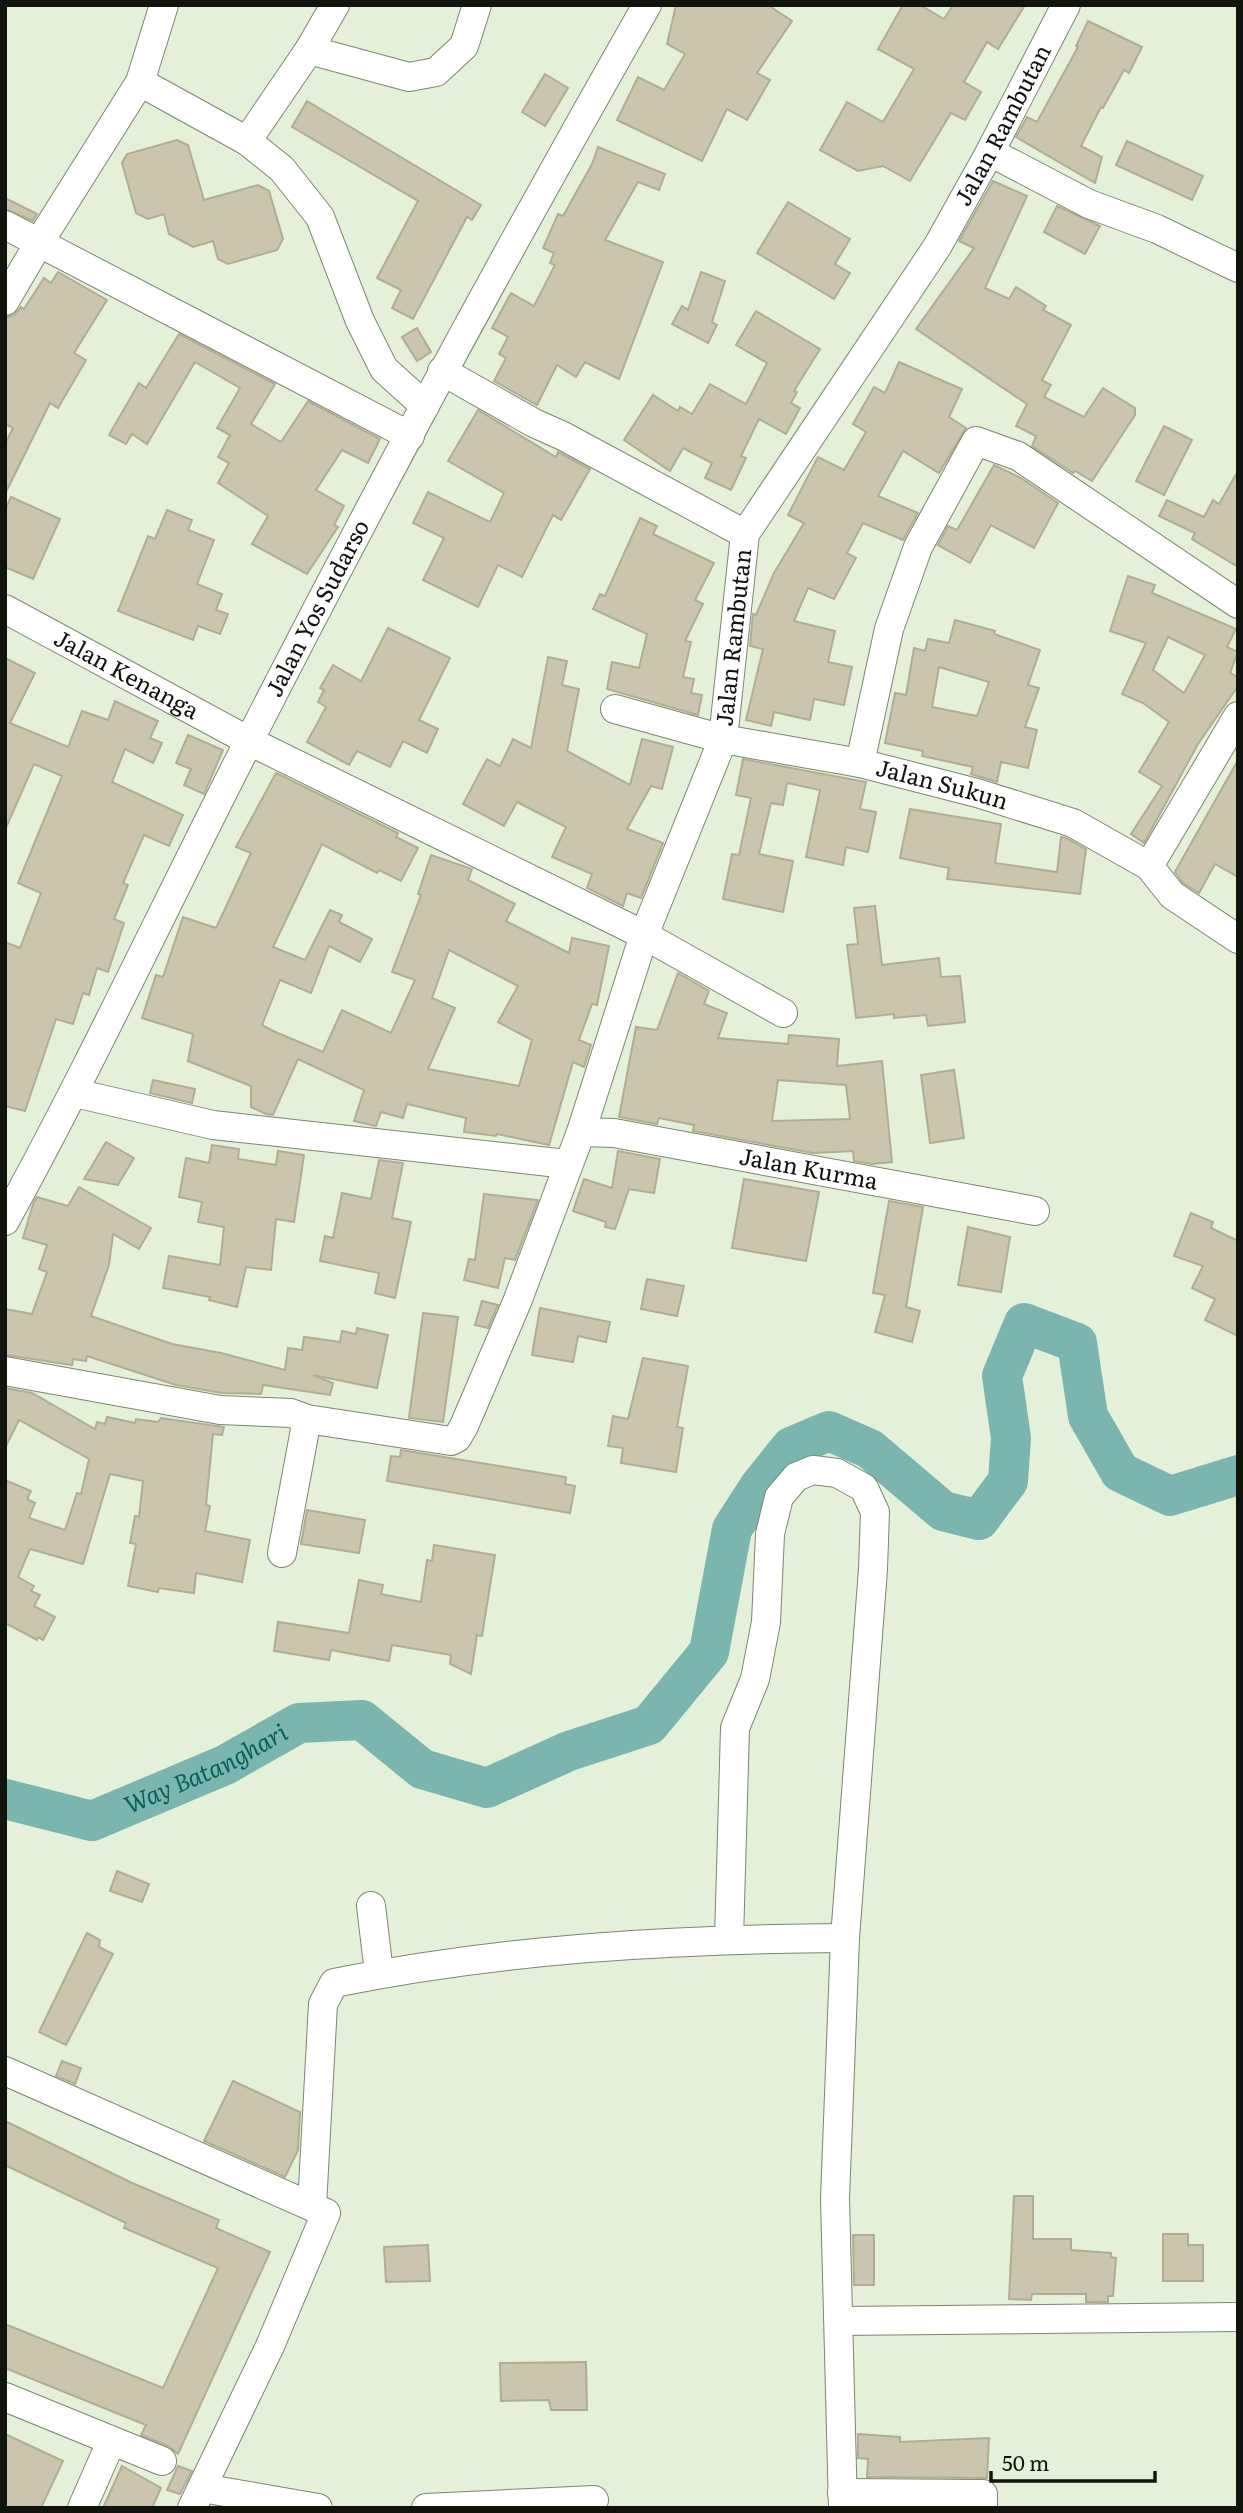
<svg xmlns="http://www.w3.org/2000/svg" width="1243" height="2513" font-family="Literata,serif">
<rect width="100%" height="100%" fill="#e4f1d8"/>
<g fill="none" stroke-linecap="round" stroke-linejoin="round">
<!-- river -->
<path stroke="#7ab5b0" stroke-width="40" id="s1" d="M5,1799l87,22 133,-56 74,-42 63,-3 60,49 65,19 82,-37 80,-26 60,-73 23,-123 27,-42 32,-40 38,-16 41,18 73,62 36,9 29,-39 3,-43 -9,-62 22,-53 53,20 11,73 32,56 50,24 68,-21"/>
</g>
<!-- building -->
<g fill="#cac5ac" stroke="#b1ad94" stroke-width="2" fill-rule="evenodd">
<path d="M676,5h92l24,16 -35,52 13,7 -23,40 -20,-11 -25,52 -85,-41 21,-43 26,13 21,-36 -18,-10z"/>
<path d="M903,5h17l24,14 9,-14h72l-27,44 -11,-7 -23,40 17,10 -16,28 -14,-7 -41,68 -27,-15 -25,5 -38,-21 27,-48 36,20 31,-53 -36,-20z"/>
<path d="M1088,21l54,26 -13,26 -5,-3 -21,38 -2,-1 -20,39 21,11 -7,26 -79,-46 11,-20 10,5 41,-75 -2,-1z"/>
<path d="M545,74l23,14 -23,38 -23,-14z"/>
<path d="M307,101l174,104 -9,15 -5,-3 -54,102 -21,-11 9,-18 -24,-12 41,-77 -126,-74z"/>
<path d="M177,140l11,5 16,55 54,-15 11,6 14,48 -6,11 -49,14 -10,-5 -5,-18 -20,6 -24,-13 -5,-20 -16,5 -12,-6 -14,-50 5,-9z"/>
<path d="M1127,141l76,35 -11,24 -76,-35z"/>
<path d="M598,147l67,27 -6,16 -21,-8 -33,58 58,22 -44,117 -34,-17 -9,15 -19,-12 -20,40 -43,-24 12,-23 -7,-4 9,-17 -16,-9 19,-35 23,13 21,-41 -5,-2 4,-10 -11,-5 15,-34 5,2 29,-52z"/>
<path d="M993,181l34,15 -42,92 24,11 7,-12 30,19 -3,4 28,15 -29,55 9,5 -7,12 40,20 19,-29 32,20v7l-43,66 -17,-10 -2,2 -41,-27 4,-10 -20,-10 11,-22 -111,-75 58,-81 -15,-7z"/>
<path d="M5,198l32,16 -4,7 -28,-12z"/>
<path d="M788,202l62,37 -15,25 15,9 -16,26 -77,-46z"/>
<path d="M1057,206l43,20 -15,28 -41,-22z"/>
<path d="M58,272l49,28 -33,53 12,7 -28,48 -8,-5 -45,91v-50l8,-16 -8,-4v-106l9,-3 7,-8 3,2 20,-31 7,5z"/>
<path d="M701,272l24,9 -13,41 5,3 -9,18 -36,-19 10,-18 6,4z"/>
<path d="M756,311l64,38 -26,42 3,1 -6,11 9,5 -14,26 -27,-15 -18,37 5,2 -15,32 -26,-12 7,-15 -29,-15 -13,23 -46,-31 29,-45 25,16 2,-4 12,7 18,-30 36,20 21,-41 -31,-18z"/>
<path d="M417,328l14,24 -14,9 -15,-24z"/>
<path d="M179,334l96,50 -24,40 30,18 27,-41 72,38 -12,24 -26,-13 -26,40 28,16 -10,19 4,2 -31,47 -55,-30 16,-28 -50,-33 11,-20 -11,-6 12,-22 -13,-7 23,-40 -45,-26 -48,82 -15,-10 -6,10 -17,-9 30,-52 7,5z"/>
<path d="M899,362l63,27 -13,28 17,11 -27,45 -36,-22 -25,45 40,17 -15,27 -40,-17 -16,30 9,5 -22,41 -26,-11 -14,33 41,10 -7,31 24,5 -8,38 -30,-6 -4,21 -36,-8 -3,14 -25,-6 17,-71 -13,-3 3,-32 3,1 18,-42 30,-50 -16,-8 30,-58 26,13 22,-38 -13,-8 21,-37 11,6z"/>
<path d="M478,410l78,47 2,-5 32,17 -29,51 -8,-5 -31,62 -24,-12 -20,42 -55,-27 21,-42 -31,-15 15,-31 62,30 14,-29 -56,-32z"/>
<path d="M1164,426l28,14 -28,55 -28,-14z"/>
<path d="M994,465l27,13 37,25 -24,45 -43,-23 -21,38 -32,-18 10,-19 9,4z"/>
<path d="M1238,471v96l-46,-28 3,-6 -36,-17 8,-16 37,17 9,-17 6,4z"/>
<path d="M11,497l49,22 -27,60 -28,-12v-57z"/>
<path d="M167,510l25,10 -4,10 26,10 -17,44 25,10 -6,16 12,4 -8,20 -22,-8 -5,14 -75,-29 30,-75 7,3z"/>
<path d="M640,518l17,8 -4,8 61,29 -19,37 8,4 -18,37 6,1 -8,35 11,2 -3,14 11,2 -4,20 -91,-26 5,-27 27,6 8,-34 -54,-25 7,-15 5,2z"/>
<path d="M1128,576l27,9 -3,8 84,36 -9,18 11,5 -8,21 8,4v9l-40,58 -54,99 -13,-9 31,-48 -23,-14 30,-50 -26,-19 -21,-9 24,-51 -36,-12zM1168,637l37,18 -21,38 -31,-23z"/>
<path d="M955,620l40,11 -1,3 46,16 -12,35 11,3 -14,39 12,3 -9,38 -27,-6 -4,20 -26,-8 2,-7 -51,-11 1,-5 -38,-8 10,-50 11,2 8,-47 11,3 3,-12 21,4zM939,667l50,15 -12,34 -45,-9z"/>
<path d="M388,628l62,30 -31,62 19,9 -11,24 -24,-12 -13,26 -33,-16 -8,14 -42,-23 19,-35 -8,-5 6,-12 -4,-2 13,-23 28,16z"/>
<path d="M548,657l19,4 -5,24 17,4 -12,62 63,34 12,-46 31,8 -11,42 -11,-3 -24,43 36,14 -22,55 -14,-5 -4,13 -36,-18 5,-14 -40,-17 14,-30 -49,-25 -13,24 -41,-22 24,-45 13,7 13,-27 18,9z"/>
<path d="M5,658l30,15 -25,50 58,24 14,-36 26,9 7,-19 43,20 -8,17 12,5 -9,20 -28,-14 -13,33 71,33 -14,31 -25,-11 -21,48 5,2 -14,34 10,4 -16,49 -11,-4 -8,27 -6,-2 -10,31 -17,-5 -31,92 -20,-5v-164l15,6 21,-55 -23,-10 44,-107 -28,-12 -29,66z"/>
<path d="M188,735l35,15 -19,44 -20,-9 7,-16 -15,-6z"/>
<path d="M743,759l123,23 -6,27 16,3 -8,40 -22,-5 -3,18 -37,-8 14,-67 -33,-7 -4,22 -12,-2 -12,51 34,7 -10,51 -60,-13 9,-45 7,1 12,-57 -15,-3z"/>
<path d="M1238,760v117l-23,-13 -16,29 -16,-10 -8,-11z"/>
<path d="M276,773l122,60 -2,4 22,11 -17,33 -22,-11 -2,3 -55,-29 -49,103 32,13 25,-50 12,5 -3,7 33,17 -12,23 -31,-16 -18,47 -31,-13 -18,45 11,6 50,21 19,-42 49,23 24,-53 -23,-8 29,-77 -3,-1 13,-39 41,14 -4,11 47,24 -9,17 63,32 3,-15 37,8 -12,59 -5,-1 -13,36 12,5 -7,22 -11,-5 -24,83 -52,-11 -1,2 -32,-4 2,-14 -59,-14 -4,14 -22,-6 -5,14 -22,-5 10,-31 -66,-31 -25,56 -7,-1 -15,-7v-21l-63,-25 5,-27 -51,-16 14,-43 7,2 20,-60 33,11 35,-75 -15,-6zM449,950l69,36 -20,36 34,18 -13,46 -91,-17 27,-61 -23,-10z"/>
<path d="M910,809l91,15 -6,39 62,9 4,-35 5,1 20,11 -6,45 -133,-15 2,-11 -49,-10z"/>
<path d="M875,906l7,59 57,-7 2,19 19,-1 5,46 -37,4 -2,-11 -32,3v-4l-38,4 -9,-73 11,-1 -4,-36z"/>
<path d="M678,973l31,18 -5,13 23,9 -9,25 70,6 1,-9 50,4 -2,27 45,-5 10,101 -20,2 -18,-3 -1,-10 -40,2 -120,-22 1,-6 -35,-7 -2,6 -38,-7 17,-90 21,3zM778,1080l68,5 4,34 -78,2z"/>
<path d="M954,1070l10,68 -34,5 -9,-68z"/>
<path d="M153,1080l42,9 -3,14 -42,-10z"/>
<path d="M106,1142l28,16 -16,27 -34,-6z"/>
<path d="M212,1145l27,4 -1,10 38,6 2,-14 26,4 -10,67 -18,-3 -5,51 -25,-3 -9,40 -28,-7 1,-3 -47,-9 6,-32 51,9 4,-38 -26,-5 4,-20 -23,-5 7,-39 23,5z"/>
<path d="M618,1151l42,8 -6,34 -25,-4 -14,40 -10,-2 1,-5 -33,-11 11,-32 28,9z"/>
<path d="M379,1160l24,3 -11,55 19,4 -16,76 -20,-5 4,-20 -59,-12 5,-25 8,2 9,-45 29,6z"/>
<path d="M744,1179l75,13 -13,69 -74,-13z"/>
<path d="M79,1187l72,41 -12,21 -26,-15 -4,31 -18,51 81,28 49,9 64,17 3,-22 14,2 2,-13 36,5 2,-11 14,3 1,-6 31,7 -11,53 -64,-13 20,8 -3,12 -67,-10 -2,9 -39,-1 -46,-8 -89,-29 -1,5 -13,-2 -1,6 -67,-10v-46l27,5 15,-42 -8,-3 8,-24 -24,-7 10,-34 4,-7 31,9z"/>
<path d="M484,1194l54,6 -23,60 -10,-2 -7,30 -34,-8 5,-21 6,1z"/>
<path d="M889,1201l34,6 -17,100 14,4 -8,31 -37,-10 10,-37 -12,-2z"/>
<path d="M1191,1213l22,9 -2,6 27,13v95l-33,-16 10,-21 -23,-11 11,-22 -29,-10z"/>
<path d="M968,1227l42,10 -9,55 -43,-7z"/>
<path d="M647,1279l37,7 -7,30 -36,-7z"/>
<path d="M482,1301l16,4 -10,23 -13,-3z"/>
<path d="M540,1308l70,14 -4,20 -28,-6 -5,26 -41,-7z"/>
<path d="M423,1313l35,4 -15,105 -34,-4z"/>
<path d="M643,1358l45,8 -11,61 6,1 -7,44 -55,-9 2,-15 -15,-2 5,-30 15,3z"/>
<path d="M5,1388l27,5 63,36 2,-7 8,2 2,-7 28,6 1,-4 22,3 3,-4 63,9 -2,8 -9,-1 -7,71 4,1 -5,25 45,9 -8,42 -46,-9 -2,20 -35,-5 -1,4 -30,-6 8,-42 -6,-1 5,-27 4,1 4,-36 -33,-7 -27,90 -53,-15 -12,28 16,9 -3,5 9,4 -6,11 21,11 -12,23 -5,-3 -1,3 -32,-17v-143l26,11 -4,8 8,4 -6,15 36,12 12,-37 4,1 8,-35 -70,-39 -14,28z"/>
<path d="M401,1450l165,27 -1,7 10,2 -5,27 -183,-32 4,-25 9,1z"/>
<path d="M307,1510l58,10 -6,33 -58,-9z"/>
<path d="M434,1545l61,10 -13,81 -5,-1 -6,39 -21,-10 1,-9 -59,-10 -3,16 -58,-11 -2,10 -55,-9 4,-29 71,11 10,-53 24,5 -2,9 40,8 6,-42 5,1z"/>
<path d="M117,1871l32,13 -7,18 -32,-11z"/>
<path d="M87,1933l13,7 -1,7 14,7 -47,91 -27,-13z"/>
<path d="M62,2061l19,7 -6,16 -19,-8z"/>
<path d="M233,2081l67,31 -2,38 -13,27 -81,-36z"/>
<path d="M5,2121l125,61 89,38 -3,8 54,24 -92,202 -10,-8 -27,-11 5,-10 -141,-57v-44l158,64 55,-120 -94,-40 2,-5 -121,-58z"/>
<path d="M1014,2196h19v43h38v11l40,3v4l5,1 -3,38h-5v6h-22v-8h-54l-1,6 -22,-1z"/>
<path d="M1163,2234h25v11h15v36h-40z"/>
<path d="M853,2235h21v50h-20z"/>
<path d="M428,2245l2,36 -44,1 -2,-35z"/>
<path d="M586,2362l1,48h-36l-2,-10 -48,1 -1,-38z"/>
<path d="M5,2434l58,27 -22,47h-36z"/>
<path d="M858,2434l42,3v5l89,-4 -2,40 -120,-1 1,-18 -10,-1z"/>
<path d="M122,2466l39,22 -9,20h-49z"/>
<path d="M178,2466l14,5 -12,23 -13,-4z"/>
</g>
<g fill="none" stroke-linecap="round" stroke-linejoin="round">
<!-- minor casing -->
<g stroke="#7b866f" stroke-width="30">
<g id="minor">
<path d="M309,50l100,27 27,-5 28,-26 13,-41"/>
<path d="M140,82l107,59 35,28 38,48 40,104 24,48 41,37"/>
<path d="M247,141l62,-91 26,-45"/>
<path d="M990,152l99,52 68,25 81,39"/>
<path d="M5,225l405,211"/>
<path d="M5,301l35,-60 100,-159 24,-77"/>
<path d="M442,371l92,52 29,13 182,98"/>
<path id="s2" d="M5,609l244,132 395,194 139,78"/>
<path id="s3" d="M615,709l108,30 137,24 117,30 96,30 76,43 23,29 66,44"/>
<path d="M860,763l29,-134 29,-82 58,-106 42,15 220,148"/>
<path d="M1149,866l89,-150"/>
<path d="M75,1093l138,32 354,39"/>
<path id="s4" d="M581,1132l33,1 421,78"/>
<path id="s5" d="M5,1221c87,-158 162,-320 244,-480 127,-249 260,-494 398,-736"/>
<path d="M5,1371l215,39 71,3 16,6 -25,134"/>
<path id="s6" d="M307,1419l144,22 6,-3 7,-12 53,-124 64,-170 63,-197 79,-196 22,-205 192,-287 53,-95 76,-147"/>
<path d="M371,1906l8,67"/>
<path d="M729,1940l6,-212 20,-49 11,-57 4,-88 9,-37 17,-20 17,-7 24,3 27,15 11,24 -2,57 -28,369 -10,261 8,309"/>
<path d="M5,2071l321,142 -56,133 -78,162"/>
<path d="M312,2206l11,-202 11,-21c168,-34 339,-44 511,-45"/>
<path d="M839,2321l399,-4"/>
<path d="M5,2397l157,64"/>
<path d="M202,2488l116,20"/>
<path d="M842,2493l141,1v14"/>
<path d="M82,2508l29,-66"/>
<path d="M426,2508l168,-8"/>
</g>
</g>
<!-- minor -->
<use href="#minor" stroke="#fff" stroke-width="28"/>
</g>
<g text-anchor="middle" stroke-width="7" stroke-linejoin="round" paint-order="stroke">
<!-- street labels -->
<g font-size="23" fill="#10140c" stroke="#e4f1d8">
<text dy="8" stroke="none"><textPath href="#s6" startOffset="1591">Jalan Rambutan</textPath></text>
<text dy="8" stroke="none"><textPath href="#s5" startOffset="688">Jalan Yos Sudarso</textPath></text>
<text dy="8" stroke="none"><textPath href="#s6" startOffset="1003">Jalan Rambutan</textPath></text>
<text dy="8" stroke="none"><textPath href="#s2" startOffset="138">Jalan Kenanga</textPath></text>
<text dy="8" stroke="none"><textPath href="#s3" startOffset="336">Jalan Sukun</textPath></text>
<text dy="8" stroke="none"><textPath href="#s4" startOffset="231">Jalan Kurma</textPath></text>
</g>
<!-- water labels -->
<g font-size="24" font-style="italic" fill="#0b605b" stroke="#e4f1d8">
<text dy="8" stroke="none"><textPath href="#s1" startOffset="215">Way Batanghari</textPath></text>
</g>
</g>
<!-- border -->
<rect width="1243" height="2513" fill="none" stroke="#10140c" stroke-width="14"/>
<!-- scale -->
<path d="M991 2471v10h164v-10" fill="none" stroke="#10140c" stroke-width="3.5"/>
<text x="1002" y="2471" font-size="21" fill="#10140c" stroke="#e4f1d8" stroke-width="5" paint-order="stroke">50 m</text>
</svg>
